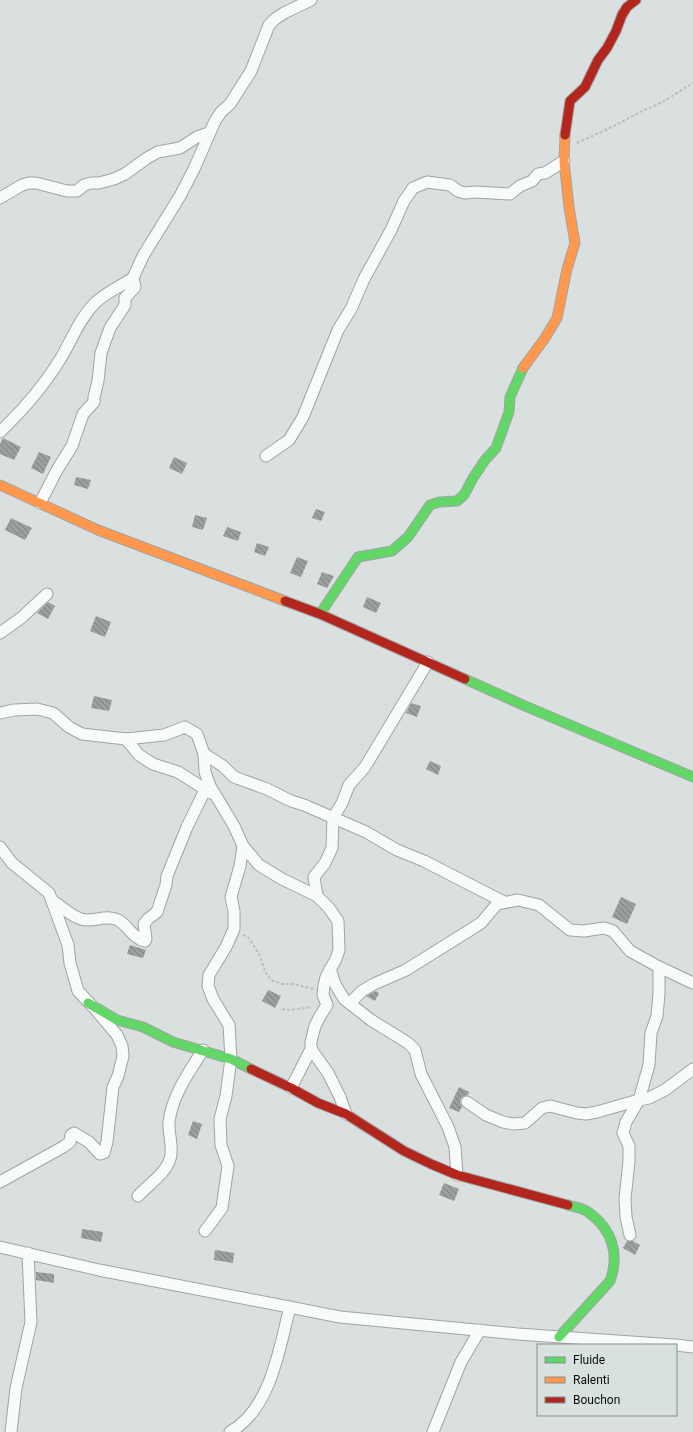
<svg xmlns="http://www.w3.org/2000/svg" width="693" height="1432" font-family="Roboto,sans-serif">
<defs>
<pattern id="building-back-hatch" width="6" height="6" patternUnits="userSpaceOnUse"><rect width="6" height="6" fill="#9b9f9f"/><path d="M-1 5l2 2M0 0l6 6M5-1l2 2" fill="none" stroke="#7d8080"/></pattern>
</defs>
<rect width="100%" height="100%" fill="#dadfdf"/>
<!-- building -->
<g fill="url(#building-back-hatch)">
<path d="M3,438l18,9 -7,13 -14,-6v-10z"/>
<path d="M39,452l12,5 -8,17 -12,-6z"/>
<path d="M174,457l13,6 -5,11 -13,-6z"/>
<path d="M76,477l15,3 -3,9 -14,-4z"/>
<path d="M316,509l9,3 -4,9 -9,-3z"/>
<path d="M195,515l12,3 -4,12 -11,-3z"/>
<path d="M11,518l21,10 -7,12 -20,-10z"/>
<path d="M227,527l14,5 -3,9 -15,-5z"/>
<path d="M257,543l12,4 -4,9 -11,-4z"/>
<path d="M297,557l11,4 -7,16 -11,-4z"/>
<path d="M322,572l12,4 -7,12 -10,-4z"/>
<path d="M367,597l14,6 -5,10 -13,-6z"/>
<path d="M48,602l7,4 -7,13 -11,-6z"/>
<path d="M96,616l15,6 -6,15 -15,-6z"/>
<path d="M94,696l18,4 -3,11 -18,-3z"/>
<path d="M411,703l10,3 -4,11 -11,-4z"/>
<path d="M430,761l11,5 -3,9 -12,-6z"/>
<path d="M621,897l15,7 -9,20 -15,-7z"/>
<path d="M130,945l16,5 -3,8 -16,-4z"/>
<path d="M268,990l13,6 -6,12 -13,-7z"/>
<path d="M376,991l3,2 -4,8 -9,-5z"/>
<path d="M459,1087l10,5 -1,3 -4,1 -3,2 -1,4 2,5 -3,5 -10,-4z"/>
<path d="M193,1121l9,3 -5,15 -9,-4z"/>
<path d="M444,1183l15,6 -5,12 -15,-6z"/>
<path d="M82,1229l21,3 -2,10 -20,-4z"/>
<path d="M627,1241h6l7,4 -5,10 -12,-7z"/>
<path d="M215,1250l19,3 -1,10 -19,-3z"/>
<path d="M36,1272l18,2v9l-18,-3z"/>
</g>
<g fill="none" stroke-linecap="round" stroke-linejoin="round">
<!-- street casing -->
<g stroke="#a0a5a4" stroke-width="13">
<g id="street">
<path d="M0,198l22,-13 7,-2h7l31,8h10l7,-6 7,-2h8l15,-4 11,-5 22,-16 11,-6 22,-4 17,-11 12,-4"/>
<path d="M0,432c23,-22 44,-46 61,-74 10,-17 19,-40 34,-55 10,-10 26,-17 38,-25"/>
<path d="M266,456l23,-16 14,-23 35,-87 13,-21 13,-30 27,-49 13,-29 9,-13 14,-6 23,3 8,6 7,2 10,-1 35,2 10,-8 12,-5 6,-7 7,-1 19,-12"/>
<path d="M40,503l17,-33 15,-24 11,-32 11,-12v-5l4,-16 3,-28 9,-25 15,-23v-7l10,-11 -2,-9 10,-22 37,-60 14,-27 21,-48 6,-9 9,-8 21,-33 18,-46 6,-6 9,-6 27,-13"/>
<path d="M0,633l21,-15 26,-24"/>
<path d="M0,713l14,-3 23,-1 16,4 16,14 13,7 44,5 38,-4 21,-8 12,7 7,20 1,18 5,14 24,40 9,20 16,19 23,14 35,17 12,12 9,13 1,29 -3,9 -10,18 -2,9 -1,9 4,10 -8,13 -4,8 -4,16v7l-20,39"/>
<path d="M126,739l13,16 14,9 25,8 33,21"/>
<path d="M204,754l19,12 11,11 33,12 24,12 13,4 62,27 31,18 27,11 80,41"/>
<path d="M0,847l12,16 37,30 19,52 2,18 8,28 18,19 21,25 5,11 1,10 -5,20 -5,11 -6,55 -3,11 -4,1 -11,-12 -15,-9 -3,2 -1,7 -7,5 -63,35"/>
<path d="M317,896l-3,-19 11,-14 7,-15 1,-30 9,-15 7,-18 16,-18 63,-105"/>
<path d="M52,900c8,6 19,16 29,19 12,4 24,-5 37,1 10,5 15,19 27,21l1,-2 -2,-15 4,-5 9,-7 9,-27 1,-9 20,-49 18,-37"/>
<path d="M330,969l5,15 9,15 27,21 37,23 7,7 6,24 27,53 7,20 2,28"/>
<path d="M350,1003l12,-12 12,-7 32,-14 64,-40 11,-7 16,-19 21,-4 21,5 31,25 14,1 20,-3 9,3 17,20 29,16 34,16"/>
<path d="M311,1049l17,24 12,24 6,17"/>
<path d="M467,1102l19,13 17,7 10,2 12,-1 17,-15 8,-2 27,7 9,1 11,-2 42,-12 10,-2 16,-8 28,-21"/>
<path d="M138,1196c10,-11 28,-23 32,-37 4,-11 -2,-25 -1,-37 3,-26 20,-50 34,-72"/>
<path d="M205,1231l17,-23 6,-42 -7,-21 -1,-26 6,-23 5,-37 -2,-34 -16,-26 -5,-13 1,-11 17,-28 8,-18v-18l-3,-14 9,-31 3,-20"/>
<path d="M630,1235l-4,-18 -1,-18 4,-38v-15l-6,-13 3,-11 13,-22 10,-35 2,-32 6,-17 2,-22v-27"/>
<path d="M0,1247l99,23 241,47 178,17 156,11"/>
<path d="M676,1345l17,2"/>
<path d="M11,1432l5,-44 15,-66 -3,-69"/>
<path d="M230,1432c41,-23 49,-83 60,-125"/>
<path d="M433,1432l28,-70 19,-32"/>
</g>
</g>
<!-- fast casing -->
<g stroke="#a0a5a4" stroke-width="11">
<g id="fast">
<path d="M320,614l38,-57 34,-6 16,-14 22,-32 9,-3 18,-1 7,-6 9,-17 12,-18 11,-12 13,-36 1,-15 13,-29"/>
<path d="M465,679l60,27 168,71"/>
<path d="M88,1003l29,17 26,7 30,15 58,17 20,10"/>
<path d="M559,1337l51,-56c10,-27 2,-52 -22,-69 -5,-4 -14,-5 -20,-7"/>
</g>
</g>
<!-- slow casing -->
<g stroke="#a0a5a4" stroke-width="11">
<g id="slow">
<path d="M523,368l22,-30 12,-20 10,-49 8,-26 -6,-36 -5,-46 1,-26"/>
<path d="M0,485l98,45 187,71"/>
</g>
</g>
<!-- jam casing -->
<g stroke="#a0a5a4" stroke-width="11">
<g id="jam">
<path d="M565,135l5,-34 15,-14 13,-27 9,-12 9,-17 6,-16 5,-8 9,-7"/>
<path d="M285,601l35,13 145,65"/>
<path d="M251,1069l40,19 27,15 28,11 58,37 27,13 26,11 111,30"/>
</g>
</g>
<!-- path -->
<g stroke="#bdbfbf" stroke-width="2" stroke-dasharray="3 2" stroke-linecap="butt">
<path d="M577,143l35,-16 30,-16 19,-8 32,-20"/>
<path d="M243,935l5,2 11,17 7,19 5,7 11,4h12l19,5"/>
<path d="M282,1009l8,1 22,-3"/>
</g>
<!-- street -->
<use href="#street" stroke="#f9fafa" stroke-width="11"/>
<!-- fast -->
<use href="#fast" stroke="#63d668" stroke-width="9"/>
<!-- slow -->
<use href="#slow" stroke="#ff974d" stroke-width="9"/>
<!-- jam -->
<use href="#jam" stroke="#b3261e" stroke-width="9"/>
</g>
<!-- legend -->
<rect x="537" y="1344" width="140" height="72" fill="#d7e2e0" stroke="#858d8c"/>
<rect x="545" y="1357" width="20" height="6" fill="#63d668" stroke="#858d8c"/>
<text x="573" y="1364" font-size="12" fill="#090d0d">Fluide</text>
<rect x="545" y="1377" width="20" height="6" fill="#ff974d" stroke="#858d8c"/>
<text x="573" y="1384" font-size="12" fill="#090d0d">Ralenti</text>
<rect x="545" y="1397" width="20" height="6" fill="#b3261e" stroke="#858d8c"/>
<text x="573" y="1404" font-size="12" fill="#090d0d">Bouchon</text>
</svg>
